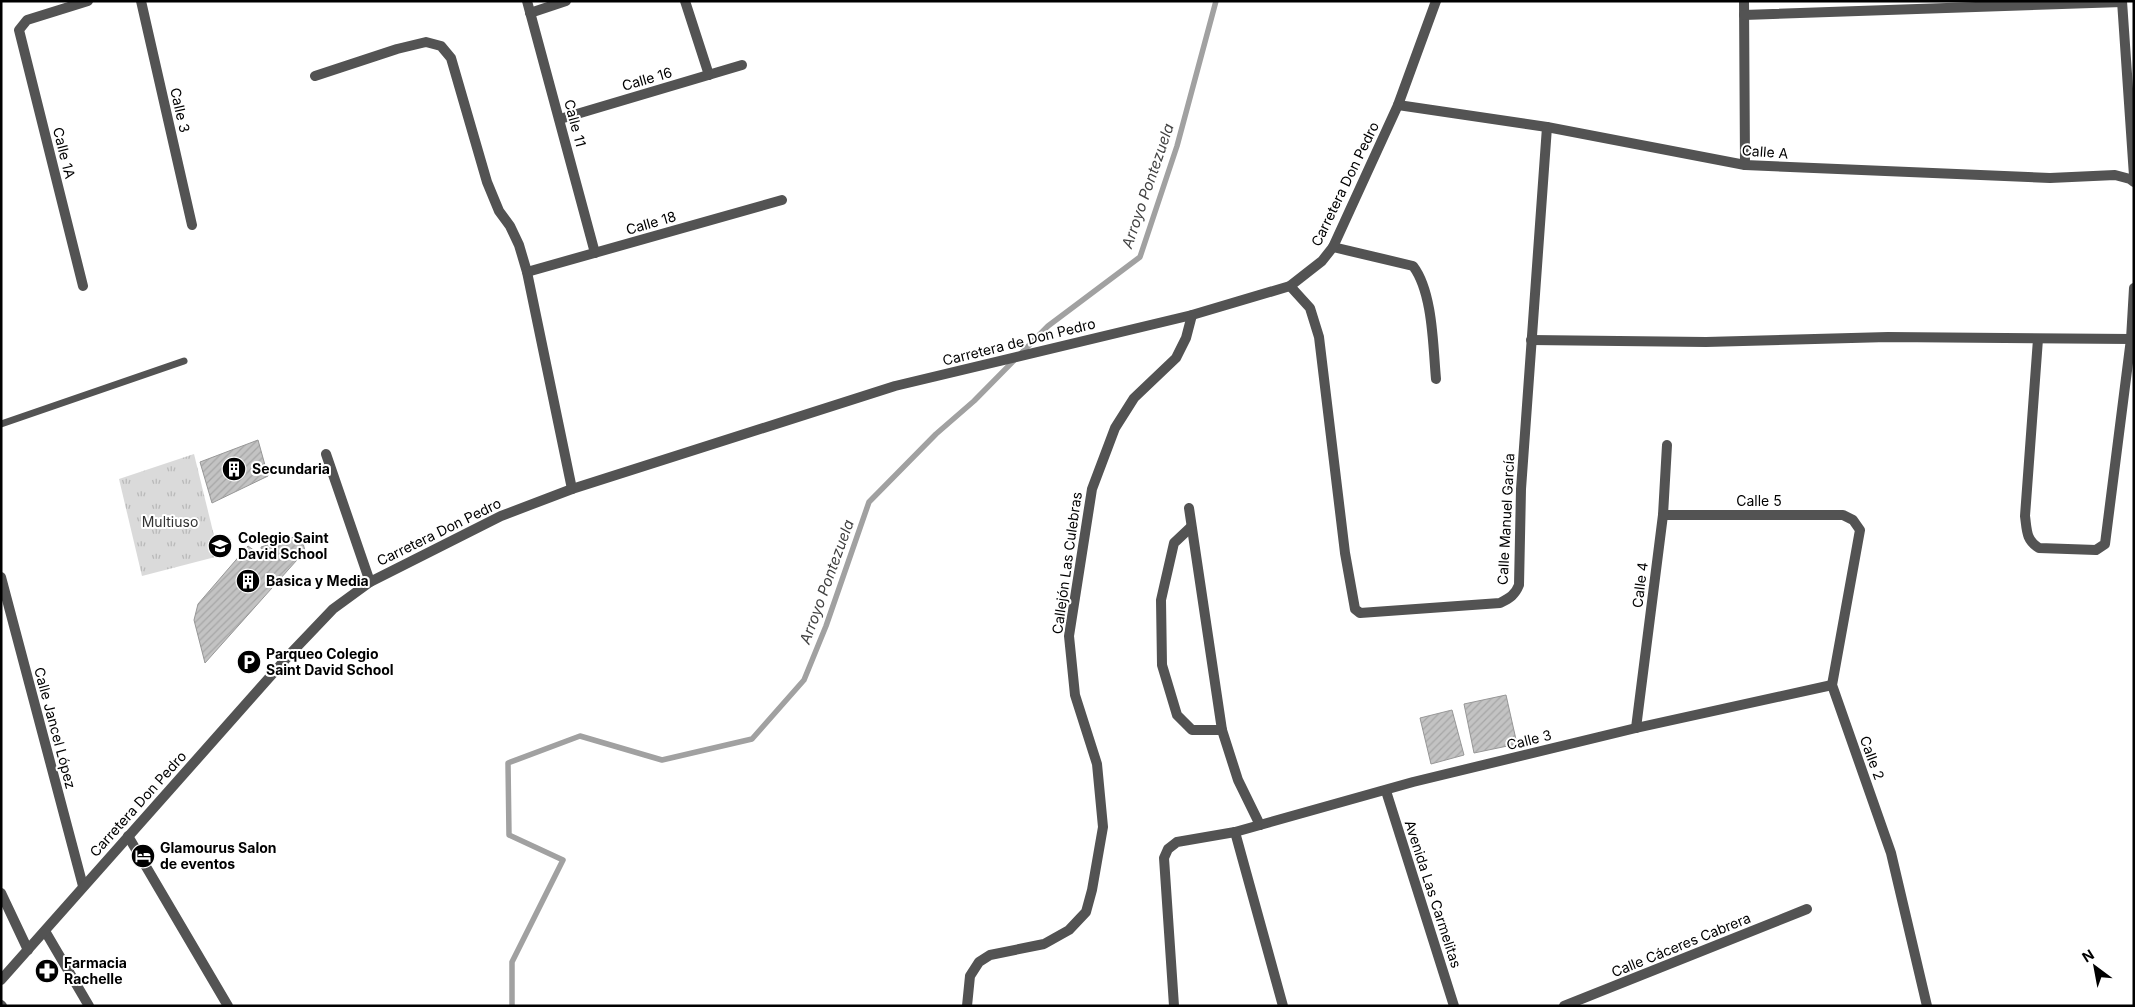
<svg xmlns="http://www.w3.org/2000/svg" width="2135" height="1007" font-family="Inter,sans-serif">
<defs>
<pattern id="park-tufts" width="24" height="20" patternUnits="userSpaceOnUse" patternTransform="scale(1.25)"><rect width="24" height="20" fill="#dadada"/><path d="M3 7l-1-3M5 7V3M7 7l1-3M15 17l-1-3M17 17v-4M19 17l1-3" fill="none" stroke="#b9b9b9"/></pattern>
<pattern id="building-hatch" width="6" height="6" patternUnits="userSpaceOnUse" patternTransform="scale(1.25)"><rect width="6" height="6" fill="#c3c3c3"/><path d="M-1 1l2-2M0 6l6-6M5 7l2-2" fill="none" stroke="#a6a6a6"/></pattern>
</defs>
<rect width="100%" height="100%" fill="#fff"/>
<!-- park -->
<path fill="url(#park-tufts)" d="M194,454l25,102 -77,20 -23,-97z"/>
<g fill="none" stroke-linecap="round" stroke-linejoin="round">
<!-- stream -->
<path stroke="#a1a1a1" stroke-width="5.5" d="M512,1006v-44l51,-102 -54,-25 -1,-72 72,-27 82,24 90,-21 52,-59 22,-54 43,-124 67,-68 38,-33 74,-75 92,-69 37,-111 39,-145"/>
</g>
<!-- building -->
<g fill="url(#building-hatch)" stroke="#979797">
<path d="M258,440l10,36 -56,27 -12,-41z"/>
<path d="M301,535l4,16 -100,112 -11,-43 4,-16 50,-58 15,11 -2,-10z"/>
<path d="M1506,695l11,49 -43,9 -10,-49z"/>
<path d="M1452,710l12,45 -33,9 -11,-46z"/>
</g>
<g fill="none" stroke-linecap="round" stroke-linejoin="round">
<!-- service -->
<path stroke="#535353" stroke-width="7" d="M1,424l183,-63"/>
<!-- minor -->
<g stroke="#535353" stroke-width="10">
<path d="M141,1l51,224"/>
<path d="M527,1l68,252"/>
<path d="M685,1l24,74"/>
<path d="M1744,1l1,164"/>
<path d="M2122,1l12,175"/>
<path d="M530,13l36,-12"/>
<path d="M1744,15l378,-13"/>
<path d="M315,76l82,-27 29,-7 15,4 10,12 36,124 12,29 11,15 9,19 8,27 45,217"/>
<path d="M1398,105l149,22 198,38 305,13 65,-3 15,4 4,3"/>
<path d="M560,119l182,-54"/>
<path d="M1333,247l80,19c20,26 20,81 23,113"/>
<path d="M527,272l255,-72"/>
<path d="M83,286l-64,-256 8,-10 61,-19"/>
<path d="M1290,286l20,22 9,29 26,216 10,56 5,4 140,-10c10,-5 15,-8 19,-18l2,-96 26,-362"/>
<path d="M2038,339l-13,177c2,15 1,24 14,32l57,2 9,-6 26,-205 3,-51"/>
<path d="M1531,340l175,2 182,-5 243,2"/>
<path d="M326,454l44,128"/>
<path d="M1189,508l33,222 16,50 22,45"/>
<path d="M1663,515h180l10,5 7,10 -28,155 59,168 36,153"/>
<path d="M1191,527l-17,16 -13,57 1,65 15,50 15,15h30"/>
<path d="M1,577l82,309"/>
<path d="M1636,728l27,-213 4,-70"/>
<path d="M1386,791l68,215"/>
<path d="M1235,832l48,174"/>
<path d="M128,836l100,170"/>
<path d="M1,893l27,57"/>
<path d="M45,931l44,75"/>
<path d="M1,1005l1,1"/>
<path d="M967,1006l3,-30 9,-14 11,-7 54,-11 25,-14 17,-18 6,-22 11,-63 -6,-63 -22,-69 -6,-59 23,-147 23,-61 19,-30 42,-40 10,-20 6,-23"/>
<path d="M1174,1006l-10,-148 4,-9 9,-7 58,-10 178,-50 223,-54 196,-43"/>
<path d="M1564,1006l243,-97"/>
</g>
<!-- tertiary -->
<path stroke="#535353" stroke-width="10" d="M1,980l291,-328 41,-43 37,-27 131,-66 71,-27 323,-103 297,-71 98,-29 32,-25 11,-14 65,-142 38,-104"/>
</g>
<!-- icons -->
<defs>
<g id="building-disc" transform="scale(1.25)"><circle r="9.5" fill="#000" stroke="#fff"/><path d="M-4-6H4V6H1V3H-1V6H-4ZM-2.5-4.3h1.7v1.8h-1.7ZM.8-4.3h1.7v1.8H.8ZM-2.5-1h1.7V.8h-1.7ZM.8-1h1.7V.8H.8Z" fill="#fff"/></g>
<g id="school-disc" transform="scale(1.25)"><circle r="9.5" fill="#000" stroke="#fff"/><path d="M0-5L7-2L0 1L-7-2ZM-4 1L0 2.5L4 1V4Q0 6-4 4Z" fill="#fff"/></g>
<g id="parking-disc" transform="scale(1.25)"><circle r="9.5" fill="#000" stroke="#fff"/><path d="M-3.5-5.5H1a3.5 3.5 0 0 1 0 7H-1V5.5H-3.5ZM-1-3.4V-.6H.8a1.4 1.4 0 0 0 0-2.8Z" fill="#fff"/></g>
<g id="hotel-disc" transform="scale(1.25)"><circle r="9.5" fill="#000" stroke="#fff"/><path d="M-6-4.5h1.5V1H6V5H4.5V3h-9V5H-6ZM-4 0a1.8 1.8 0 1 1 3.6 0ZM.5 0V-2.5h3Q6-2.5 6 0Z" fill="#fff"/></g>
<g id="pharmacy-disc" transform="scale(1.25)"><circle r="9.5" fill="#000" stroke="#fff"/><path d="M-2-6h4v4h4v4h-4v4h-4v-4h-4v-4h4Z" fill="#fff"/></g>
</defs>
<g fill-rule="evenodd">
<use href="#building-disc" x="234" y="469"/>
<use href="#school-disc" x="220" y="546"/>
<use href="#building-disc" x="248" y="581"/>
<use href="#parking-disc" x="249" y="662"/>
<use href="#hotel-disc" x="143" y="856"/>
<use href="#pharmacy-disc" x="47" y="971"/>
</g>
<g text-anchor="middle" stroke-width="4" stroke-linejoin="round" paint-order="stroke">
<!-- street labels -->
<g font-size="14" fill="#000" stroke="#fff">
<text transform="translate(647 79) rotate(-16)" y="5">Calle 16</text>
<text transform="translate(180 110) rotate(77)" y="5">Calle 3</text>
<text transform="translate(575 123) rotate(75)" y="5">Calle 11</text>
<text transform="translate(1765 152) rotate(4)" y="5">Calle A</text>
<text transform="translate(64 153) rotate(76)" y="5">Calle 1A</text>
<text transform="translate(1345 184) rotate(-64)" y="5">Carretera Don Pedro</text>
<text transform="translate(651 223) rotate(-16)" y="5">Calle 18</text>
<text transform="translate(1019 342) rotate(-14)" y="5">Carretera de Don Pedro</text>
<text x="1759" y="506">Calle 5</text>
<text transform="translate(1506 519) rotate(-87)" y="5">Calle Manuel García</text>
<text transform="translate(439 532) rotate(-26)" y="5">Carretera Don Pedro</text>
<text transform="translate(1067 563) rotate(-82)" y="5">Callejón Las Culebras</text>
<text transform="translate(1640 585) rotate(-83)" y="5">Calle 4</text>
<text transform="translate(55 728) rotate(75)" y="5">Calle Jancel López</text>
<text transform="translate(1529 740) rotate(-14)" y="5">Calle 3</text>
<text transform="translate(1872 758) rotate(70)" y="5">Calle 2</text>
<text transform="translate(138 804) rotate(-48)" y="5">Carretera Don Pedro</text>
<text transform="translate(1433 894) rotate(72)" y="5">Avenida Las Carmelitas</text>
<text transform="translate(1681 945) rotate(-22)" y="5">Calle Cáceres Cabrera</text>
</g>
<!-- poi labels -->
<g font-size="14" font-weight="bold" fill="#000" stroke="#fff" text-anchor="start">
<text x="252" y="474">Secundaria</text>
<text x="238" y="543">Colegio Saint<tspan x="238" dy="16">David School</tspan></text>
<text x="266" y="586">Basica y Media</text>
<text x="266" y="659">Parqueo Colegio<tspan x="266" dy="16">Saint David School</tspan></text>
<text x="160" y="853">Glamourus Salon<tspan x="160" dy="16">de eventos</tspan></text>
<text x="64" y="968">Farmacia<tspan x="64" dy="16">Rachelle</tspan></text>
</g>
<!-- park labels -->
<g font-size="14" fill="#313131" stroke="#fff">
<text x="170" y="527">Multiuso</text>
</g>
<!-- water labels -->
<g font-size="15" font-style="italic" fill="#424242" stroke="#fff">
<text transform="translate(1148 186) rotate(-71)" y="5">Arroyo Pontezuela</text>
<text transform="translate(827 582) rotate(-70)" y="5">Arroyo Pontezuela</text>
</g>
</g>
<!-- border -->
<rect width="2135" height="1007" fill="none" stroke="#000000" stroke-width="5"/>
<!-- north arrow -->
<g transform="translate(2095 967) rotate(328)" stroke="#ffffff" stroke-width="4" paint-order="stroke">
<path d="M0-4L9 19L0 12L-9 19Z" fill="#000000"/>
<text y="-8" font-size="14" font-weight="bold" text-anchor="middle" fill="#000000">N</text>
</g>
</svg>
